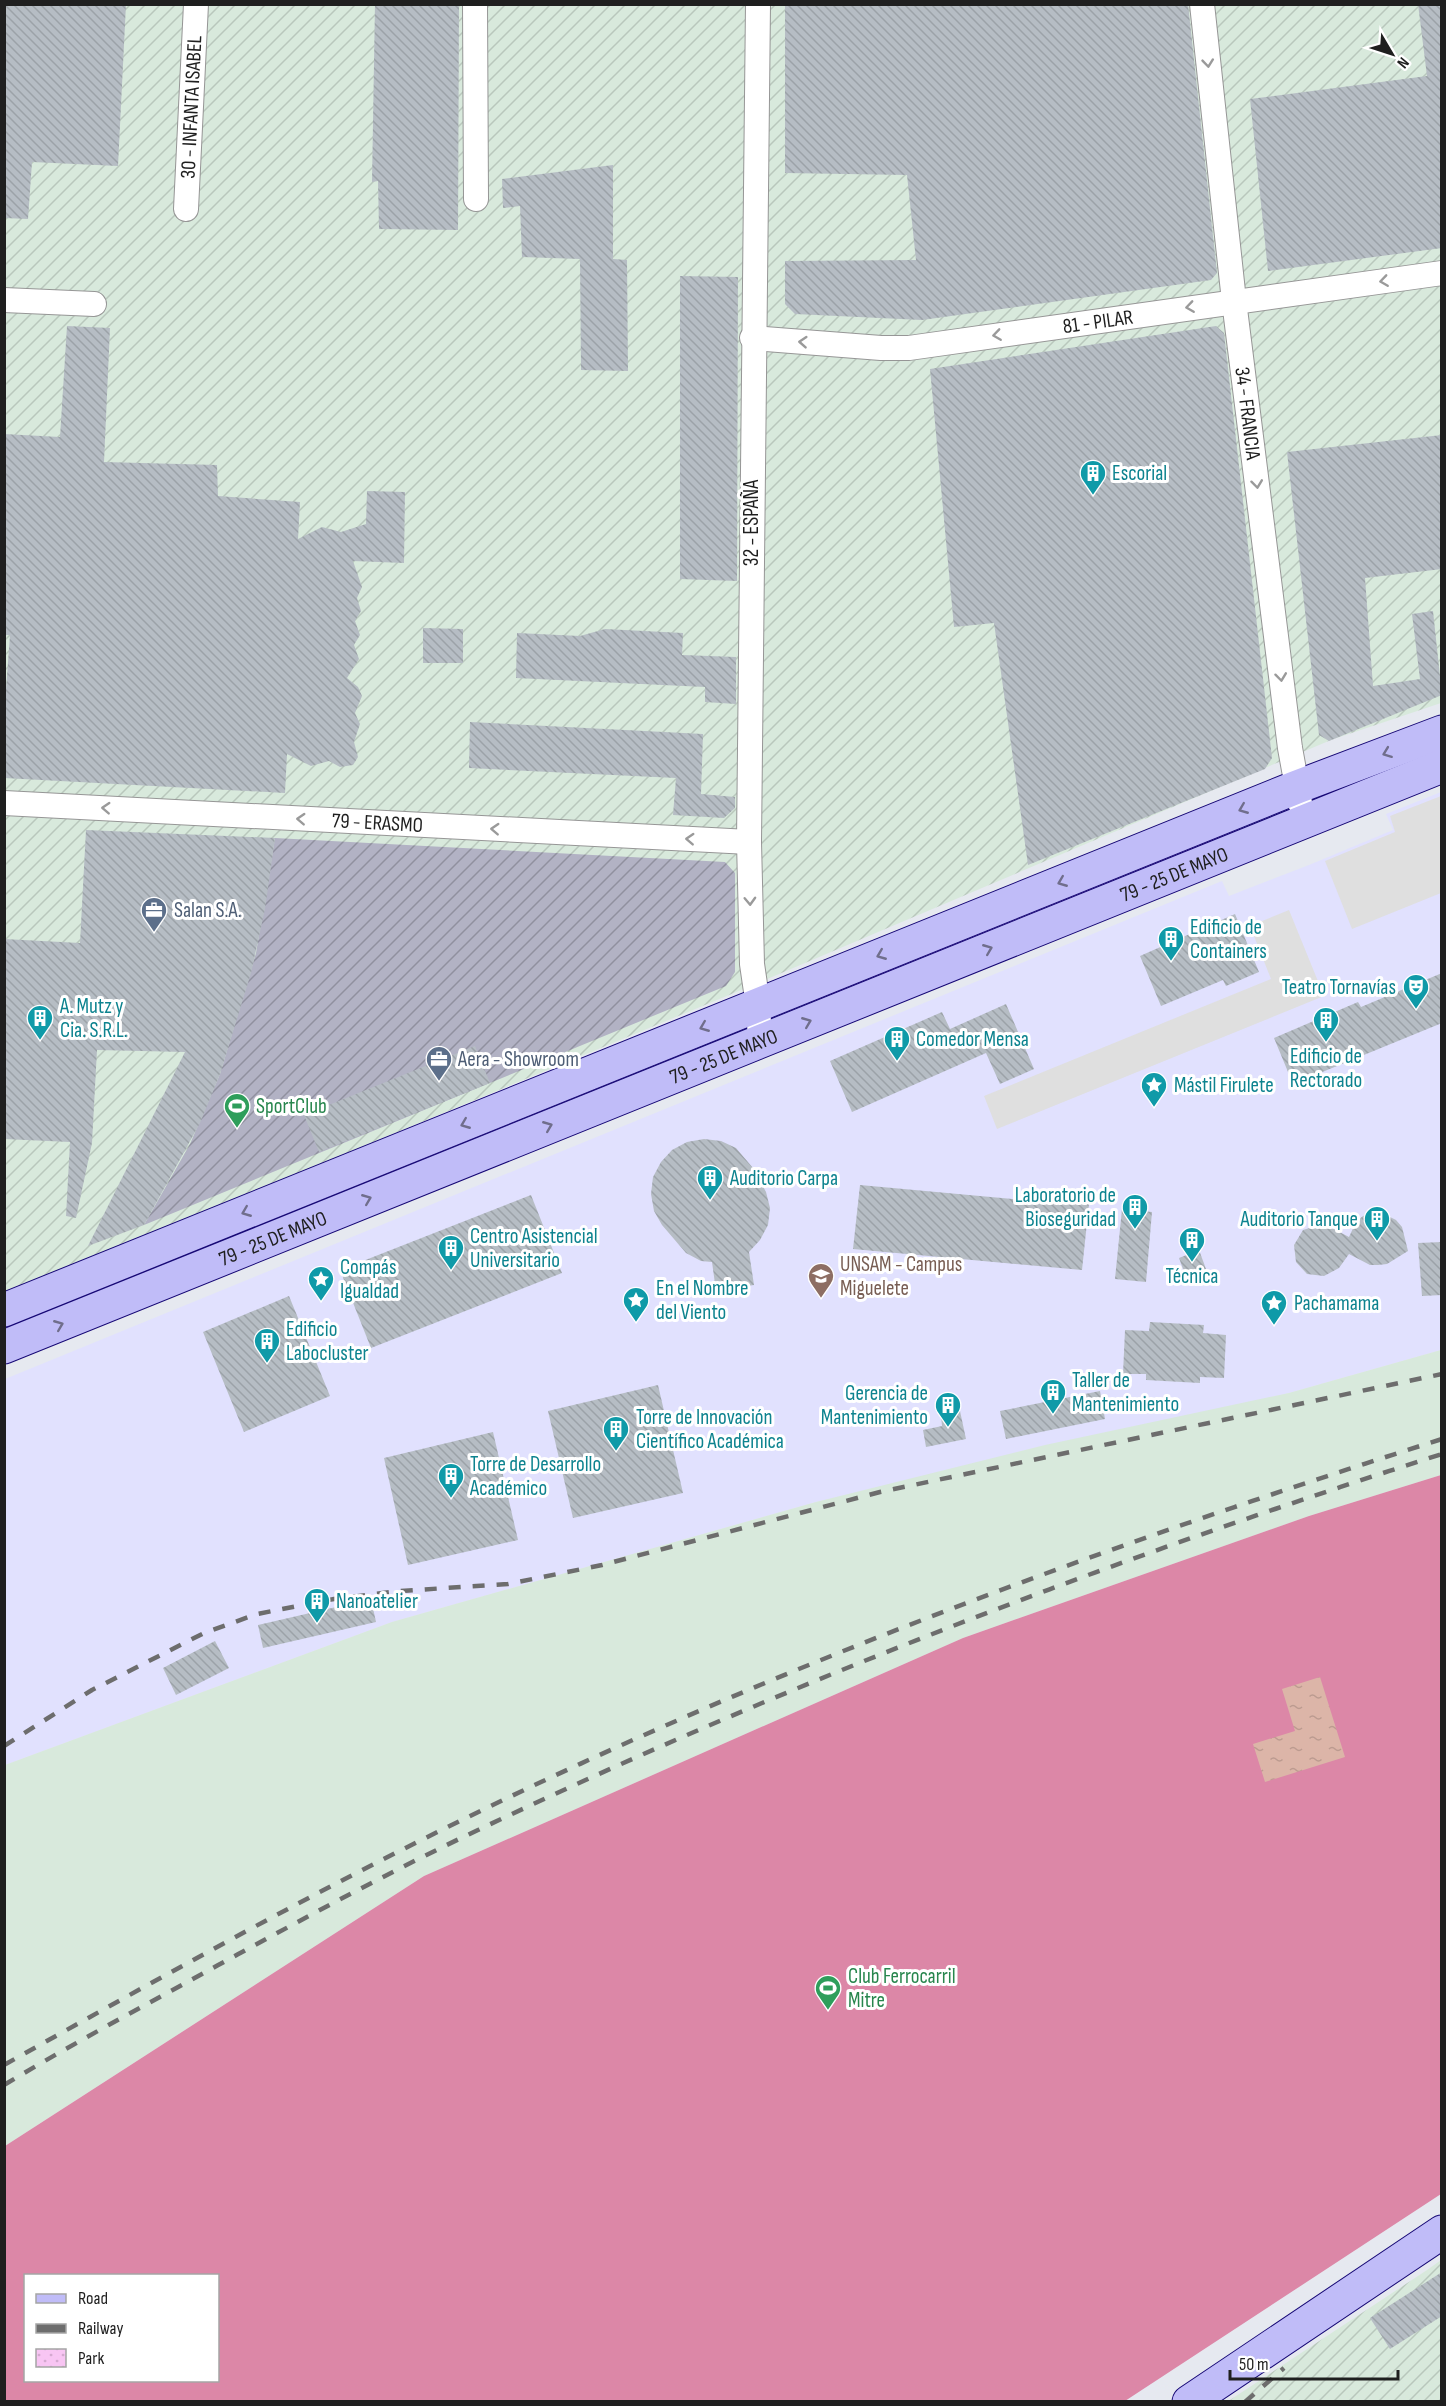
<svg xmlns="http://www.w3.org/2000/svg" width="1446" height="2406" font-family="'Sofia Sans Condensed',sans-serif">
<defs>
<pattern id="industrial-furrows" width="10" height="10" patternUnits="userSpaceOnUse" patternTransform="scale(1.5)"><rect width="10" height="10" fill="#d8e9dc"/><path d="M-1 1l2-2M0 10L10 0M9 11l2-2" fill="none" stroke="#b9c7bc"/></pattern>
<pattern id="construction-furrows" width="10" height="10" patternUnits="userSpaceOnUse" patternTransform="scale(1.5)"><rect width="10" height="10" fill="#b2b2c4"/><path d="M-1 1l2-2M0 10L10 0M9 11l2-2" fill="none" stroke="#90909f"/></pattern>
<pattern id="park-dots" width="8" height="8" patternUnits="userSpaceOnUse" patternTransform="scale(1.5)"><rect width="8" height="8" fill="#f8c5f3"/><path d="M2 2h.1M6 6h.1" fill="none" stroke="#d4a9d0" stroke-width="1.8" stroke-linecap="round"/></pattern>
<pattern id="water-ripples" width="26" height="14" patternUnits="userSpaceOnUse" patternTransform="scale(1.5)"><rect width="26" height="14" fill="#dcb5a8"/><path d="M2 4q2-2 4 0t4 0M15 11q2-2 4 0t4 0" fill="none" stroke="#bc9b90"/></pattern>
<pattern id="building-back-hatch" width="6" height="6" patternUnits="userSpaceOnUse" patternTransform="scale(1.5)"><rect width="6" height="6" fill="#b6bdc4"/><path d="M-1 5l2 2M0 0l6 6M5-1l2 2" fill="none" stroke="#9ca2a8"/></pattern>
</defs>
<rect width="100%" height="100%" fill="#e6e9f0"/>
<!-- industrial -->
<g fill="url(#industrial-furrows)">
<path d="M5,5h1436v698l-110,37 -597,253 -729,301z"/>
<path d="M1441,2260v141l-214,1 200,-132z"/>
</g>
<!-- education -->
<path fill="#e1e1fe" d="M1441,792v558l-152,43 -473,109 -424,120 -387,143v-386l1217,-498 7,15 80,-31 84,-35 -7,-16z"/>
<!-- railway -->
<path fill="#d8e9dc" d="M1441,1350v125l-132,41 -346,122 -539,238 -419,270v-381l387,-143 424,-120 229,-57 244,-52z"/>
<!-- construction -->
<path fill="url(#construction-furrows)" d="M275,838l450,24 10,11v99l-9,14 -582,239 46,-81 30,-70 36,-121z"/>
<!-- park -->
<g fill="url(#park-dots)">
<path d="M1237,827l3,7 -431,172 -3,-6 325,-128z"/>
<path d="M700,1044l2,5 -364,147 -2,-4z"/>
<path d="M282,1214l2,5 -279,113v-7z"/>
</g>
<!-- pitch -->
<path fill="#dc87a7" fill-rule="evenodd" d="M1441,1475v719l-316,207 -1120,1v-256l419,-270 539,-238 346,-122zM26,2276h192v104h-192z"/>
<!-- parking -->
<g fill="#dfdfdf">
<path d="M1441,796v97l-89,36 -27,-68 70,-29 -5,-16z"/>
<path d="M1289,910l35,86 -327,133 -13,-33 287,-117 -21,-53z"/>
</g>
<!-- water -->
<path fill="url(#water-ripples)" d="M1320,1677l25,80 -80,25 -12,-38 42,-13 -13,-42z"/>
<!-- building -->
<g fill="url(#building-back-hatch)">
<path d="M4,4h122l-8,162 -86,-4 -4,57 -24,-1z"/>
<path d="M375,4h84l-1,226 -79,-1 -1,-48 -6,1z"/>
<path d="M785,4h403l29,269 -6,7 -289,40 -127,-6 -10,-10v-43l131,-1 -9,-85 -122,-2z"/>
<path d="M1418,4h24v244l-174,23 -18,-172 177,-23z"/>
<path d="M613,165v94l14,1 1,111 -47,-1 -1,-111 -58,-2 -2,-51 -17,2 -1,-29z"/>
<path d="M680,276l58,1 -1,304 -57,-2z"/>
<path d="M67,326l43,2 -6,134 113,3 1,31 82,6 -2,37 24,-12 19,5 25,-8 1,-33 38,1 -1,71 -51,-2 9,26 -5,11 4,13 -6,10 5,14 -6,10 5,14 -12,19 11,9 4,9 -7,17 5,11 -6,18 4,15 -5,8 -13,2 -11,-6 -18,5 -24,-12 -2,39 -281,-15v-62l6,-81h-6v-201l56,3z"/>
<path d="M1216,326l8,7 48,425 -7,11 -237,96 -34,-242 -40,4 -24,-258z"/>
<path d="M1442,435v134l-77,9 8,108 47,-7 -8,-65 21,-3 9,84 -113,46 -10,-6 -32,-283z"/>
<path d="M423,628l40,1v34h-40z"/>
<path d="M605,629l78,4 -1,22 54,2v47l-31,-2v-15l-189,-9 1,-45 63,3z"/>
<path d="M470,722l233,12 -2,60 34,3v11l-11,10 -51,-3 3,-37 -207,-10z"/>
<path d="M86,830l189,8 -10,71 -14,64 -31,101 -20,49 -56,102 -56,21 97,-194 -88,-2 -5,93 -16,75 -10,-2 4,-74 -66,-3v-200l76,4z"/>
<path d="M1235,914l24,58 -33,14 -3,-6 -62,26 -21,-50z"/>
<path d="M1442,973v50l-149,61 -19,-46 84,-36 3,5z"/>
<path d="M1006,1004l28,65 -34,15 -14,-31 -134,59 -22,-51 112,-49 8,17z"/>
<path d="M475,1046l15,37 -171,69 -15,-37z"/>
<path d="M704,1139l17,2 15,7 17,20 13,24 4,16 -2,17 -8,15 -11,12 5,33 -38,6 -4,-29 -11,-1 -15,-8 -24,-28 -8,-14 -3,-17 2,-17 8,-15 11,-12 15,-8z"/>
<path d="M860,1185l174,16 1,-12 55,5 -8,76 -229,-21z"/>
<path d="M531,1195l31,78 -191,75 -31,-78z"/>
<path d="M1122,1209l30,3 -6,70 -31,-3z"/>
<path d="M1380,1212l16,8 6,7 6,24 -21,13 -9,1h-8l-21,-11 -10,14 -15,8 -17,-2 -11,-12 -2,-17 9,-15 16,-5 9,1 21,11 7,-15 7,-6z"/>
<path d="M1442,1242v53l-20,1 -4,-53z"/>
<path d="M1199,1250l7,19 -20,8 -7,-19z"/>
<path d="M289,1296l41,100 -86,36 -41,-100z"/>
<path d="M1150,1322l54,3 -1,8 23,2 -2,43 -24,-1v6l-54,-3v-6h-23l2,-44 24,1z"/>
<path d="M658,1385l25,108 -110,25 -25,-107z"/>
<path d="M1100,1391l5,28 -99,20 -6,-28z"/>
<path d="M960,1411l6,28 -40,8 -3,-17 19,-4 -1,-11z"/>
<path d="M493,1432l25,108 -110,25 -24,-107z"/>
<path d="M371,1599l5,23 -113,26 -5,-23z"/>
<path d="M215,1641l14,27 -53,27 -13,-27z"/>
<path d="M1442,2272v44l-52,33 -20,-31z"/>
</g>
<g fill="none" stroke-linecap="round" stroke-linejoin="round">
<!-- street casing -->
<g stroke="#969696" stroke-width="26">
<g id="street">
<path d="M475,4l1,195"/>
<path d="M758,4l-9,838 3,122 6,41 2,36"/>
<path id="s1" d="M1202,4l32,297 56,447 10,55"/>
<path id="s2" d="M186,209l10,-205"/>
<path d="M4,300l90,4"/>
<path id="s3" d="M752,338l129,10h28l533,-75"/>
<path id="s4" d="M4,803l745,39"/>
</g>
</g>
<!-- secondary casing -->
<g stroke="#160875" stroke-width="35">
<g id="secondary">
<path d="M4,1310l1293,-523 145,-55"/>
<path id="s5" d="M4,1347l1438,-581"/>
<path d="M1189,2402l253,-170"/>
</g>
</g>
<!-- street -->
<use href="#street" stroke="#fff" stroke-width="24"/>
<!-- secondary -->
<use href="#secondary" stroke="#c0bcf8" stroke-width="33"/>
<!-- rail -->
<g stroke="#6d6d6d" stroke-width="4.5" stroke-dasharray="12 12" stroke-linecap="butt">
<path d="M4,1746l88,-56 112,-57 53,-19 77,-15 66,-8 108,-7 94,-19 278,-73 562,-118"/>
<path d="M4,2065c152,-85 304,-170 460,-246 314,-154 644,-274 978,-380"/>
<path d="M4,2085c68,-41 138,-78 207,-116 88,-48 176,-96 267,-139 311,-148 635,-271 964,-376"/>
<path d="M1245,2402l39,-34"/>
</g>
</g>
<!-- one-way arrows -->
<defs><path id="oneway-chevron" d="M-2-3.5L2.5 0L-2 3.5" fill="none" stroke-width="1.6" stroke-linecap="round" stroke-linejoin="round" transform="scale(1.5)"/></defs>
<g stroke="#9a9a9a">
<use href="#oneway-chevron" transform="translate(1208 63) rotate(84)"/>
<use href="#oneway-chevron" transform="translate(1384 281) rotate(172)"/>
<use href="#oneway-chevron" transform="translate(1190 307) rotate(172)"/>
<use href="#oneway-chevron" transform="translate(997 335) rotate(172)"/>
<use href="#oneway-chevron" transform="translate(803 342) rotate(-176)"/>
<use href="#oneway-chevron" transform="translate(1257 484) rotate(83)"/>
<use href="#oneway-chevron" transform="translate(1281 677) rotate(83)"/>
<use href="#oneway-chevron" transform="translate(106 808) rotate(-177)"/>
<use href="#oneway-chevron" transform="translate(301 819) rotate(-177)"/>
<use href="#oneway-chevron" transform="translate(495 829) rotate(-177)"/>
<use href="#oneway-chevron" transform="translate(690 839) rotate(-177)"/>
<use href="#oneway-chevron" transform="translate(750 901) rotate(88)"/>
</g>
<g stroke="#706e8c">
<use href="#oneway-chevron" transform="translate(1387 753) rotate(159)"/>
<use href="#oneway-chevron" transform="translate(1243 809) rotate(158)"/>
<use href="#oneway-chevron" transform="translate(1062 882) rotate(158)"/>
<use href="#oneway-chevron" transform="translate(988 949) rotate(-22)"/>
<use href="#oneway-chevron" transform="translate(881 955) rotate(158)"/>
<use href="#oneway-chevron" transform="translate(807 1022) rotate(-22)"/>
<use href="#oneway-chevron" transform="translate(704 1027) rotate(158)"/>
<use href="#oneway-chevron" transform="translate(465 1124) rotate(158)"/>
<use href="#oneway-chevron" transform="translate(548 1126) rotate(-22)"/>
<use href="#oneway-chevron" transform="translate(367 1199) rotate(-22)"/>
<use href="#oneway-chevron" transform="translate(246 1212) rotate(158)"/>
<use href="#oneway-chevron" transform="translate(59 1325) rotate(-22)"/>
</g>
<!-- icons -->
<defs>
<g id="building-pin" transform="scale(1.35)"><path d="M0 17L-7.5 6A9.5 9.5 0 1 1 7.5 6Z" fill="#0f9aa8" stroke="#fff"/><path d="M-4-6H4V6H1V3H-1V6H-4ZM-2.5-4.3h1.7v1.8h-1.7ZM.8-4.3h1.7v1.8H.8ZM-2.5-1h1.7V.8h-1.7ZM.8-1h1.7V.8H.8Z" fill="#fff"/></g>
<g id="office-pin" transform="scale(1.35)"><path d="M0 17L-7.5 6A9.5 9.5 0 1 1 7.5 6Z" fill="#5c6f8a" stroke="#fff"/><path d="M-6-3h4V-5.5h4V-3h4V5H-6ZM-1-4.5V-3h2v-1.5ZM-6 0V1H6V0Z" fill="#fff"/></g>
<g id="theatre-pin" transform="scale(1.35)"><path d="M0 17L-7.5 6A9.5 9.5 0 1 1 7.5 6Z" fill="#0f9aa8" stroke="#fff"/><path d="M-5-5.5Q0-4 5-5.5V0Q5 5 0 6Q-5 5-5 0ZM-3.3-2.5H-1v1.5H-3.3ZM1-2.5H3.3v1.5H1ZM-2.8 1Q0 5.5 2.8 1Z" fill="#fff"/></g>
<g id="sight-pin" transform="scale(1.35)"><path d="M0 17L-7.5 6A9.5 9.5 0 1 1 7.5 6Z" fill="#0f9aa8" stroke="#fff"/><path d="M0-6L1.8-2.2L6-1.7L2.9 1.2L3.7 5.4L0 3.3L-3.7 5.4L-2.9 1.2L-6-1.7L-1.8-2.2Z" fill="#fff"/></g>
<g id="stadium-pin" transform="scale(1.35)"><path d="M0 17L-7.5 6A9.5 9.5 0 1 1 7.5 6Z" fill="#2e9e5b" stroke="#fff"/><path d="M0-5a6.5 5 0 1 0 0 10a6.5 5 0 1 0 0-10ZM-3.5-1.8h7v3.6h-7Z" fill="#fff"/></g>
<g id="university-pin" transform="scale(1.35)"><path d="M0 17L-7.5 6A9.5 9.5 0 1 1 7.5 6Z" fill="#8d6e63" stroke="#fff"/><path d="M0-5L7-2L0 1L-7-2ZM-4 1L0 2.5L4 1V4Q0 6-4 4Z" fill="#fff"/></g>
</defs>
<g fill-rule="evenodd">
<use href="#building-pin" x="1093" y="473"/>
<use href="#office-pin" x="154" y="910"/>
<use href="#building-pin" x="1171" y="939"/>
<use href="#theatre-pin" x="1416" y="987"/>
<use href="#building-pin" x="40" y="1018"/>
<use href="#building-pin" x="1326" y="1020"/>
<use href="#building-pin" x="897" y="1039"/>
<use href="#office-pin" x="439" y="1059"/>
<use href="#sight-pin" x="1154" y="1085"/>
<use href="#stadium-pin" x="237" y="1106"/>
<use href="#building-pin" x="710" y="1178"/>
<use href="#building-pin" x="1135" y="1207"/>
<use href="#building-pin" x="1377" y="1219"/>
<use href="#building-pin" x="1192" y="1240"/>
<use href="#building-pin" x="451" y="1248"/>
<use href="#university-pin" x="821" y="1276"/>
<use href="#sight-pin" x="321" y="1279"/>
<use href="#sight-pin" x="636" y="1300"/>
<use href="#sight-pin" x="1274" y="1303"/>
<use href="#building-pin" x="267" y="1341"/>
<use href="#building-pin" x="1053" y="1392"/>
<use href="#building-pin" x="948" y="1405"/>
<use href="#building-pin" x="616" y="1429"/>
<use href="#building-pin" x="451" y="1476"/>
<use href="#building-pin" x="317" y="1601"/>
<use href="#stadium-pin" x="828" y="1988"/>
</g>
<g text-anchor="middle" stroke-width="6" stroke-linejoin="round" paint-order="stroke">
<!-- street labels -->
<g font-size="21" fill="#1f1f1f" stroke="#fff">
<text dy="7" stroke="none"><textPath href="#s2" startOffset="102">30 - INFANTA ISABEL</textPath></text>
<text dy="7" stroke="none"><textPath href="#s3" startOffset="348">81 - PILAR</textPath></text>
<text dy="7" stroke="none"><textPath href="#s1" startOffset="412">34 - FRANCIA</textPath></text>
<text transform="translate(751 523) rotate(-90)" y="7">32 - ESPAÑA</text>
<text dy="7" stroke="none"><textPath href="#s4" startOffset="374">79 - ERASMO</textPath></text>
<text dy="7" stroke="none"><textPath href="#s5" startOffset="1262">79 - 25 DE MAYO</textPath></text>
<text dy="7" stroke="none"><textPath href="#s5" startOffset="776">79 - 25 DE MAYO</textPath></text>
<text dy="7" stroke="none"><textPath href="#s5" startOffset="290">79 - 25 DE MAYO</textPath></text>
</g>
<!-- culture labels -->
<g font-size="21" fill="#0d838f" stroke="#fff" text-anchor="start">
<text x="1112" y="480">Escorial</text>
<text x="1190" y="934">Edificio de<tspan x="1190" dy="24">Containers</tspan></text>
<text x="1396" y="994" text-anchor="end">Teatro Tornavías</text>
<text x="60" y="1013">A. Mutz y<tspan x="60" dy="24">Cia. S.R.L.</tspan></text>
<text x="916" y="1046">Comedor Mensa</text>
<text x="1326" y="1063" text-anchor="middle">Edificio de<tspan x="1326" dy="24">Rectorado</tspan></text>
<text x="1174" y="1092">Mástil Firulete</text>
<text x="730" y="1185">Auditorio Carpa</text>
<text x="1116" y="1202" text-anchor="end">Laboratorio de<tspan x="1116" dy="24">Bioseguridad</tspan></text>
<text x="1358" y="1226" text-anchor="end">Auditorio Tanque</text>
<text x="470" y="1243">Centro Asistencial<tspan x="470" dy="24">Universitario</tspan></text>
<text x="340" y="1274">Compás<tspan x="340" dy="24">Igualdad</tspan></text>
<text x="1192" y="1283" text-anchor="middle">Técnica</text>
<text x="656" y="1295">En el Nombre<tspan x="656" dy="24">del Viento</tspan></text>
<text x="1294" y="1310">Pachamama</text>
<text x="286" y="1336">Edificio<tspan x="286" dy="24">Labocluster</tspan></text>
<text x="1072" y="1387">Taller de<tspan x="1072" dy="24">Mantenimiento</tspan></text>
<text x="928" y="1400" text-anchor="end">Gerencia de<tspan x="928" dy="24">Mantenimiento</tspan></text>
<text x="636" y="1424">Torre de Innovación<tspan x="636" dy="24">Científico Académica</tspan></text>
<text x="470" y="1471">Torre de Desarrollo<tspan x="470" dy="24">Académico</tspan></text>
<text x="336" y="1608">Nanoatelier</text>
</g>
<!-- service labels -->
<g font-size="21" fill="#4e5e75" stroke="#fff" text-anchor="start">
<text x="174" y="917">Salan S.A.</text>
<text x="458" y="1066">Aera - Showroom</text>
</g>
<!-- leisure labels -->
<g font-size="21" fill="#27864d" stroke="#fff" text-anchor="start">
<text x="256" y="1113">SportClub</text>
<text x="848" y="1983">Club Ferrocarril<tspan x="848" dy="24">Mitre</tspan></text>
</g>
<!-- education labels -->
<g font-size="21" fill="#785e54" stroke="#fff" text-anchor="start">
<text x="840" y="1271">UNSAM - Campus<tspan x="840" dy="24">Miguelete</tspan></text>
</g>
</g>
<!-- border -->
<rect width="1446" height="2406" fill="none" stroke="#1f1f1f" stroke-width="12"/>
<!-- legend -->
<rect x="24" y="2274" width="195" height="108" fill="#ffffff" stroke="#a5a5a5" stroke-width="1.5"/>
<rect x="36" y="2294" width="30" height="9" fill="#c0bcf8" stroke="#a5a5a5" stroke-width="1.5"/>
<text x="78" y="2304" font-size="18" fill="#1f1f1f">Road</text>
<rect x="36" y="2324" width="30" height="9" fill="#6d6d6d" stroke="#a5a5a5" stroke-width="1.5"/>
<text x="78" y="2334" font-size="18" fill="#1f1f1f">Railway</text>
<rect x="36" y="2349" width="30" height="18" fill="url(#park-dots)" stroke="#a5a5a5" stroke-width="1.5"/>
<text x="78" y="2364" font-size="18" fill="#1f1f1f">Park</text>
<!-- north arrow -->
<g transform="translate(1392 54) rotate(129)" stroke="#ffffff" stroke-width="4.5" paint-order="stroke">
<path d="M0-4.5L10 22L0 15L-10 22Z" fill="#1f1f1f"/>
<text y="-9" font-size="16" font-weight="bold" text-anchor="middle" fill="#1f1f1f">N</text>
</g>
<!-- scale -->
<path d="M1230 2370v9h168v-9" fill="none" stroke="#1f1f1f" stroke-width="3"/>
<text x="1239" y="2370" font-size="18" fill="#1f1f1f" stroke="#ffffff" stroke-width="4.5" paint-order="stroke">50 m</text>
</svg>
